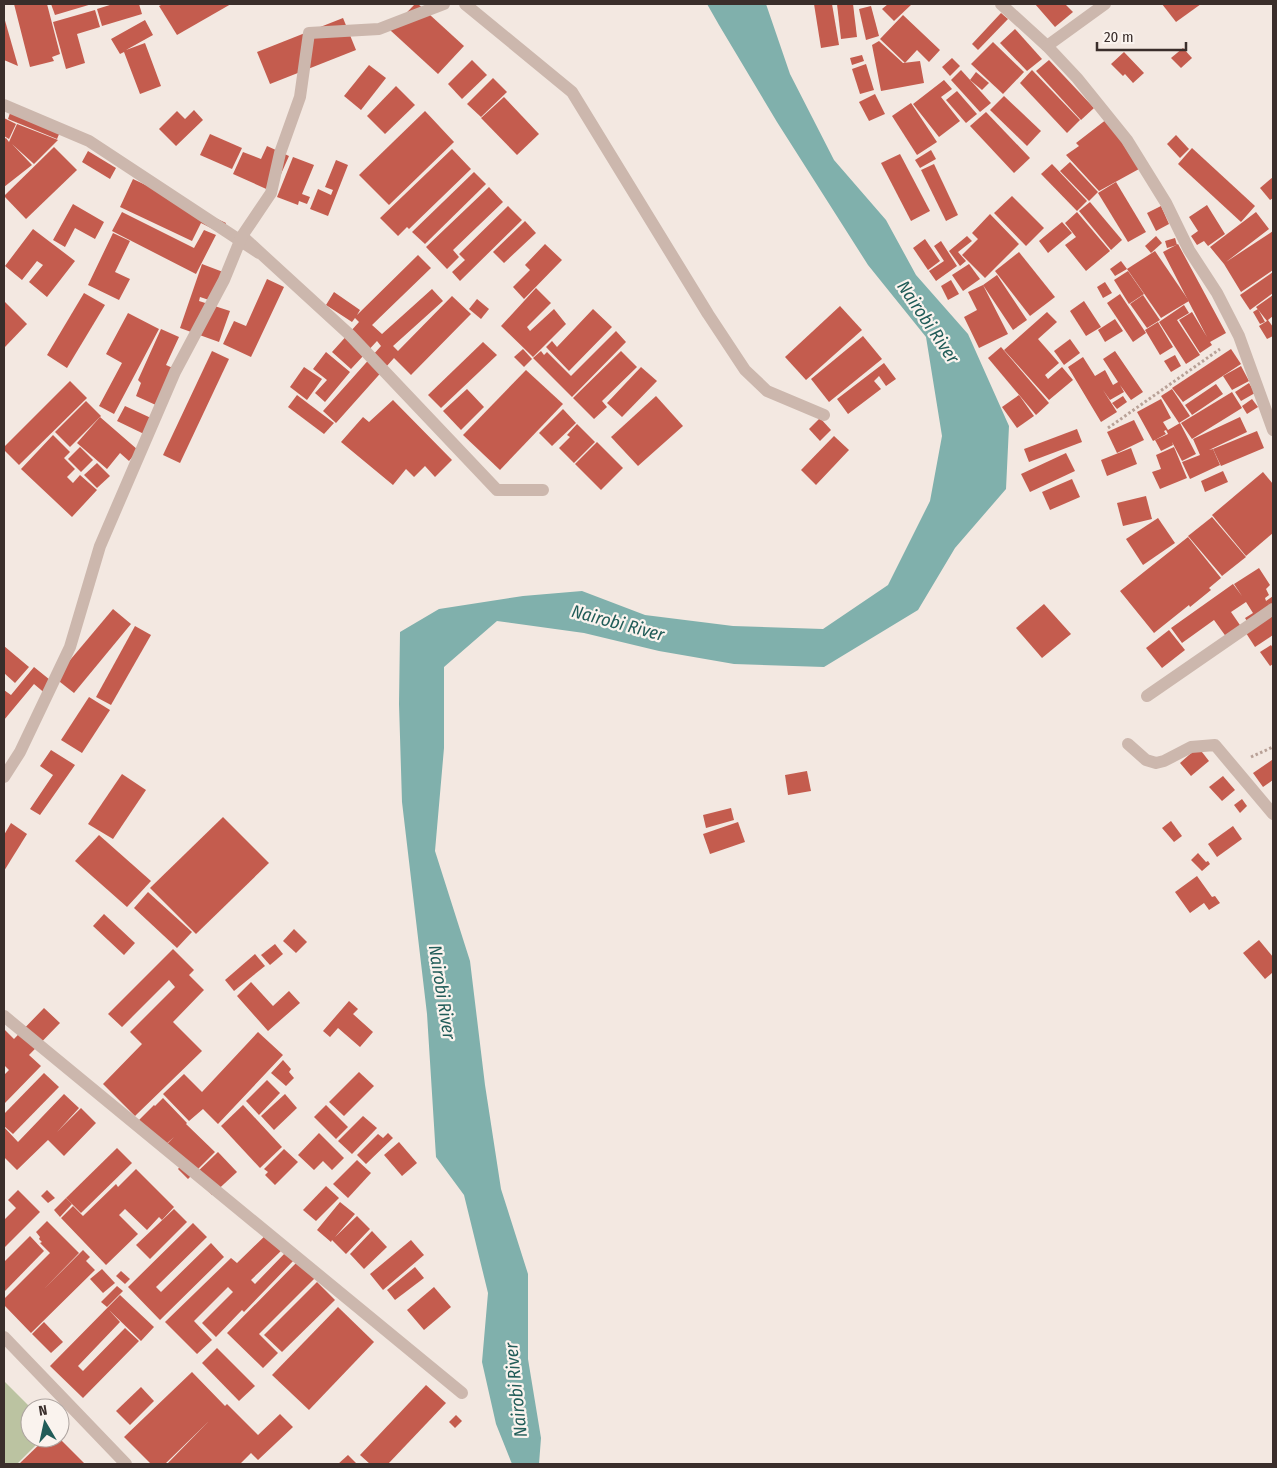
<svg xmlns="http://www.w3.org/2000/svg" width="1277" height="1468" font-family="'Fira Sans Condensed',sans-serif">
<rect width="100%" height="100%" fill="#f3e8e1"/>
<!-- green -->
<path fill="#bbc3a1" d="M4,1381l27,27h-1v30h13l-26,26h-13z"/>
<!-- water -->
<path fill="#80b0ac" d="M707,4h59l24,70 44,86 52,60 30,55 52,59 41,92 -3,63 -51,59 -37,62 -94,57 -90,-3 -75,-13 -75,-18 -87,-12 -53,46v81l-9,103 35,110 15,124 16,104 27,85v85l13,79 -2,26h-27l-16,-40 -14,-62 6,-69 -24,-98 -28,-38 -9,-143 -25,-212 -3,-98 1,-72 39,-23 84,-13 59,-5 63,24 88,11 90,3 65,-44 42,-84 12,-65 -16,-99 -58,-72 -91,-143 -58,-97z"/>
<!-- building -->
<g fill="#c45c4e">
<path d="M14,4h33l13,50 -8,3 2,4 -24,6z"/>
<path d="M51,4h41l-37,11z"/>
<path d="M113,4h26l3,10 -40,12 -5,-17z"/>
<path d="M163,4h68l-54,31 -18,-29z"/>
<path d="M415,4h3l46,42 -26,28 -48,-44z"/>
<path d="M814,4h18l7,41 -18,3z"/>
<path d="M837,4h16l4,33 -16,2z"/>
<path d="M888,4h24l-18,17 -12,-12z"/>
<path d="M1035,4h30l8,8 -18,15z"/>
<path d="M1162,4h39l-25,18z"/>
<path d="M871,6l8,30 -13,4 -7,-31z"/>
<path d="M95,10l5,17 -23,7 8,29 -19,6 -13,-47z"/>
<path d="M1001,13l7,6 -30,31 -6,-6z"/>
<path d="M903,15l37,35 -11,12 -12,-12 -12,13 -25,-24z"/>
<path d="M4,17l14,49 -14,-6z"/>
<path d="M343,18l13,32 -86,34 -13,-32z"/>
<path d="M145,20l8,15 -27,15 19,-7 16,43 -21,8 -16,-42 -4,2 -9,-15z"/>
<path d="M1015,29l27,30 -15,12 -27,-28z"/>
<path d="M879,41l24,22 17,-2 4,22 -43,8 -9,-46z"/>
<path d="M993,42l31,30 -21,22 -32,-30z"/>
<path d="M1183,48l9,10 -11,10 -10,-10z"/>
<path d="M1124,52l20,21 -11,10 -8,-9 -2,2 -12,-12z"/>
<path d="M862,55l2,6 -12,4 -2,-7z"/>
<path d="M952,58l8,8 -10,10 -8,-9z"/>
<path d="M472,60l15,15 -25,24 -14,-15z"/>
<path d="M1049,60l45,48 -13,12 -45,-49z"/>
<path d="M866,64l8,26 -14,4 -8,-25z"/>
<path d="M369,65l17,13 -25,32 -17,-14z"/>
<path d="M961,70l30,33 -11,9 -29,-32z"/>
<path d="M1032,70l48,50 -13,13 -47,-50z"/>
<path d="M976,72l13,11 -7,7 -12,-10z"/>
<path d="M493,78l14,14 -26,25 -14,-13z"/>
<path d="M944,80l8,9 -11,8 19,24 -21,16 -26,-33z"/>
<path d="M396,86l19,19 -30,29 -18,-18z"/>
<path d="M957,91l20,23 -11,9 -20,-23z"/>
<path d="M875,94l10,20 -16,7 -10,-19z"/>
<path d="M1004,96l37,35 -14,15 -37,-36z"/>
<path d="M504,97l35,37 -22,21 -36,-37z"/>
<path d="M911,103l26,39 -20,13 -25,-39z"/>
<path d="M12,107l50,20 -5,12 -49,-20z"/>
<path d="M194,110l9,10 -27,26 -17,-17 18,-18 8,8z"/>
<path d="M425,111l29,31 -65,63 -30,-30z"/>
<path d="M986,112l44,46 -16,15 -44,-47z"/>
<path d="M4,118l12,6 -7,15 -5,-3z"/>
<path d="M1107,119l32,50 -40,22 -33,-36 13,-9 -3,-3z"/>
<path d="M17,124l41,16 -24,24 -22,-20 20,21 -28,22v-48l2,-1 3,4z"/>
<path d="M210,134l32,14 -10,21 -32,-14z"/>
<path d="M1176,135l13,14 -9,9 -13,-14z"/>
<path d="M267,146l22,10 -16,36 -40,-18 10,-22 18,7z"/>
<path d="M54,147l23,23 -51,49 -22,-23z"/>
<path d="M1192,148l63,58 -14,16 -63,-58z"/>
<path d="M452,149l19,20 -62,60 -2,-2 -9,9 -18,-18z"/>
<path d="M931,150l5,9 -16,9 -5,-8z"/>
<path d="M88,151l28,17 -6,11 -28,-17z"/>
<path d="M900,154l30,57 -19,10 -30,-58z"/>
<path d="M293,157l21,8 -12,29 8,3 -3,7 -8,-3 -1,4 -21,-8z"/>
<path d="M336,160l12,5 -20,51 -18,-7 8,-20 13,6 2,-5 -8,-3z"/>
<path d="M1070,162l28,30 -9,9 -29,-30z"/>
<path d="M934,164l24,51 -12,6 -25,-51z"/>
<path d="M1052,164l35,37 -10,10 -36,-37z"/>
<path d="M474,172l12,12 -61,60 -13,-12z"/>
<path d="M1273,177v21l-3,2 -10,-12z"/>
<path d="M133,179l93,44 -5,10 -20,-10 -9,18 -72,-34z"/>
<path d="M1116,182l30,50 -18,10 -30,-49z"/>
<path d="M489,187l14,15 -50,48 6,7 -12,12 -21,-22z"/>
<path d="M1012,196l32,32 -18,18 -32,-33z"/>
<path d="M1090,202l32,38 -11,10 -32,-39z"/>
<path d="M73,204l31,18 -9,17 -20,-11 -10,19 -12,-7z"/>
<path d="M1207,205l18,29 -17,12 -4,-5 -7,4 -6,-9 7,-5 -9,-14z"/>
<path d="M508,206l14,14 -62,61 -8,-9 13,-12 -6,-6z"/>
<path d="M1161,206l8,18 -13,7 -9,-18z"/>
<path d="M122,212l72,36 10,-18 12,5 -20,39 -84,-43z"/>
<path d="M1077,212l33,39 -24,20 -21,-26 11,-8 -11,-14z"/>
<path d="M1256,212l13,17 -43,33 47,-31v39l-32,22 -17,-28 -14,-17z"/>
<path d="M990,214l29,30 -34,34 -23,-23 16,-16 -6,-6z"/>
<path d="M525,221l11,12 -32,30 -11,-11z"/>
<path d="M1062,222l10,11 -24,20 -9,-12z"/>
<path d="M33,229l42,32 -28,36 -18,-15 14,-17 -6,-4 -15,19 -17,-14z"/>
<path d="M113,233l17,8 -15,31 15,7 -11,21 -31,-15z"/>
<path d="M967,236l5,5 -14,11 8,9 -6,5 -11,-15z"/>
<path d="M1156,236l6,7 -11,10 -6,-7z"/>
<path d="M1175,238l2,7 -10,3 -2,-7z"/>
<path d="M925,239l15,22 -12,9 -15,-22z"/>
<path d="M941,241l16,25 -21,15 -7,-10 15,-10 -10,-15z"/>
<path d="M545,244l17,16 -38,39 -11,-12 17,-17 -5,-5z"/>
<path d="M1178,244l48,89 -16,9 2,3 -12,8 -21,-33 13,-8 15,25 -44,-85z"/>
<path d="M1155,251l34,50 -28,17 -34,-49z"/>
<path d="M1019,252l36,45 -25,19 -35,-45z"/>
<path d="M418,255l13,13 -59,57 10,9 50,-45 11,12 -50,45 5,5 54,-55 19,18 -60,61 -17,-17 -58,65 -13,-12 58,-65 -4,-5 -26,28 -19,-17 27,-30 -4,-4 -3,4 -26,-17 8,-13 26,18 -3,5z"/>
<path d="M1121,261l6,8 -12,7 -5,-7z"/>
<path d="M202,264l21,8 -11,29 -12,-4 -1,4 31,10 -11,31 -39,-14z"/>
<path d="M969,264l11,15 -17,12 -11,-16z"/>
<path d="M1128,271l16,23 -15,10 -15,-24z"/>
<path d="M1273,272v21l-23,17 -10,-15z"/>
<path d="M997,275l30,45 -14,10 -30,-45 25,49 -29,14 -15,-31 13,-7 -9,-18 15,-7z"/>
<path d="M267,279l17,8 -33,70 -28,-13 11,-23 12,5z"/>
<path d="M951,280l8,14 -11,6 -7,-14z"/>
<path d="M1105,282l7,11 -9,5 -6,-11z"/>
<path d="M536,288l15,15 -24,24 3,4 24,-22 12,15 -33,33 -32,-31z"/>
<path d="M84,293l21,12 -38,63 -20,-13z"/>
<path d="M1120,294l26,39 -13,9 -26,-39z"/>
<path d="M1143,295l17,25 -13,8 -17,-24z"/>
<path d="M1273,295v21l-5,4 5,7v9l-6,3 -8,-13 8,-5 -11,-14z"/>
<path d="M477,299l12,10 -8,10 -12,-10z"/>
<path d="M4,301l23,23 -23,24z"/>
<path d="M1084,301l17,26 -15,9 -16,-25z"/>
<path d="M1184,305l5,8 -12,7 23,35 -14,9 -27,-42z"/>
<path d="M840,306l22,24 -56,50 -21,-23z"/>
<path d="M593,309l19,18 -43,44 -23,-24 6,-6 5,6z"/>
<path d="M1258,309l7,13 -5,2 -7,-12z"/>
<path d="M1047,312l10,10 -19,17 21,24 -14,12 3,4 14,-12 11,13 -24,20 -45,-50z"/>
<path d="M128,313l31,16 -45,85 -15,-8 23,-43 -16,-9z"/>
<path d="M1115,319l8,12 -18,11 -7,-12z"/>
<path d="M1158,322l15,25 -13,8 -15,-25z"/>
<path d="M161,329l18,8 -13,28 9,4 -17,37 -22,-10 5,-13 -3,-3z"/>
<path d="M616,331l10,11 -54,55 -39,-39 8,-7 3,4 3,-3 24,24z"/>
<path d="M863,336l19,23 -53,43 -18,-23z"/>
<path d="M1070,339l10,14 -16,12 -10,-14z"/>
<path d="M483,342l14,13 -56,53 -13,-13z"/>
<path d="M1001,347l48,56 -13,12 -48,-57z"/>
<path d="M523,349l9,10 -8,8 -10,-10z"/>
<path d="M1231,349l10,15 -58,38 -11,-14z"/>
<path d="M212,351l17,8 -49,104 -17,-8z"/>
<path d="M621,351l16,16 -35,34 5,6 -13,12 -21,-21z"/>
<path d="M1115,351l28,41 -12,8 -11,-15 4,7 -14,8 -7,-10 14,22 -16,10 -33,-55 15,-10 12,19 10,-6 8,15 5,-3 -15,-23z"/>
<path d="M326,352l24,20 -25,30 -10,-9 12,-13 -14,-11z"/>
<path d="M1175,355l6,11 -10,6 -7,-11z"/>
<path d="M884,363l12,16 -10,7 -7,-10 -5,5 7,8 -33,25 -11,-15z"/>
<path d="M1241,366l8,15 -17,9 -9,-14z"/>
<path d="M304,367l18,12 -15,21 -17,-13z"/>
<path d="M641,367l16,14 -35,36 -15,-14z"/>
<path d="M526,370l37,34 -63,66 -37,-35z"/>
<path d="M70,381l17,17 -68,67 -15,-15v-3z"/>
<path d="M1249,383l6,10 -14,8 -6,-9z"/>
<path d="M1216,384l7,10 -31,21 -7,-10z"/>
<path d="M467,389l17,18 -23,23 -18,-19z"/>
<path d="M1172,389l18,27 -11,7 -18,-27z"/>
<path d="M1232,392l10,16 -50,31 -11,-16z"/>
<path d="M297,395l37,28 -10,11 -36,-27z"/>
<path d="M1019,395l15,21 -17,12 -15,-21z"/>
<path d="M656,396l27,30 -45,40 -27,-29z"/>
<path d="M1123,396l4,6 -10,7 -5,-6z"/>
<path d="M1161,399l10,19 -8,4 5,8 12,-7 16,31 -14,7 -10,-19 1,3 -12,6 -6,-11 13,-6 -2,-4 -2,1 2,3 -13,7 -16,-29z"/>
<path d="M1252,399l6,8 -11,7 -5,-8z"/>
<path d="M393,400l59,60 -17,17 -10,-11 -11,11 -8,-8 -13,16 -52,-43 22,-25 6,5z"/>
<path d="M86,401l15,15 -31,31 -15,-15z"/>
<path d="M125,406l26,12 -7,16 -27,-13z"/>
<path d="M563,409l13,14 -24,23 -13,-13z"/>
<path d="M100,417l38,33 -9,11 -9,-8 -13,16 -30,-26z"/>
<path d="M1240,417l7,15 -38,18 4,-1 7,16 -30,14 -8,-17 18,-7 -7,-16z"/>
<path d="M820,418l11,12 -11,11 -11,-12z"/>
<path d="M1134,420l10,20 -27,13 -10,-21z"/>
<path d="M577,424l18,18 -21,21 -15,-15 11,-11 -3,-2z"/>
<path d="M1077,429l5,13 -53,20 -5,-13z"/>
<path d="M1257,431l7,17 -43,18 -8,-17z"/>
<path d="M53,435l17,17 -6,6 11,11 -8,8 6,6 7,-8 17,15 -25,27 -51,-48z"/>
<path d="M834,436l15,14 -33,35 -15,-15z"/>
<path d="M597,442l26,26 -22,22 -26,-26z"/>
<path d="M80,447l13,13 -12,12 -13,-13z"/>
<path d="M1174,447l13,31 -27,11 -8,-17 9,-3 -5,-14z"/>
<path d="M1131,448l6,16 -30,12 -6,-16z"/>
<path d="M1066,453l9,18 -45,21 -9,-18z"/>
<path d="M97,463l13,13 -13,12 -13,-13z"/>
<path d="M1223,471l5,11 -23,10 -4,-11z"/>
<path d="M1263,472l10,12v49l-27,23 -34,-41z"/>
<path d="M1072,479l8,18 -30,13 -8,-18z"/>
<path d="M1146,496l6,23 -29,7 -6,-23z"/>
<path d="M1212,517l34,40 -24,19 -34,-40z"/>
<path d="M1158,518l17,25 -32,22 -17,-26z"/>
<path d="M1188,537l33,41 -12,10 2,2 -21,17 -1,-2 -35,28 -34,-42z"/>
<path d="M1259,568l11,17 -4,4 3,6 -4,3 1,3 7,-5v12h-1l-4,-5 4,6 -23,15 -4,-6 8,-5 -7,-11 -15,10 11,16 -15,10 -13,-18 -32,23 -11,-15 62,-44 9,12 -8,-12z"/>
<path d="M1044,604l27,30 -29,24 -26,-30z"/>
<path d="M113,609l18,15 -57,69 -19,-15z"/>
<path d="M1273,615v20l-18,12 -9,-14z"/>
<path d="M135,626l16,9 -40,70 -15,-8z"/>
<path d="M1169,630l16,20 -23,18 -16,-20z"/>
<path d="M1271,645l2,3v16l-3,2 -10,-14z"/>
<path d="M4,646l25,21 -14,16 -11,-10z"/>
<path d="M34,667l21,17 -8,11 -13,-11 -30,36v-30l7,5z"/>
<path d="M89,697l21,13 -28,43 -21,-13z"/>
<path d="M1198,747l11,14 -18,15 -11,-13z"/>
<path d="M51,750l24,15 -35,50 -10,-6 23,-34 -13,-9z"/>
<path d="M1272,760l1,20 -10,7 -10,-14z"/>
<path d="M807,771l4,20 -23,4 -3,-20z"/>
<path d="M122,774l24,16 -33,49 -25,-15z"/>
<path d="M1223,776l12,14 -13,11 -13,-14z"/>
<path d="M1242,799l5,7 -7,7 -6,-8z"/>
<path d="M731,808l3,12 -28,8 -3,-13z"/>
<path d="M223,817l46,46 -73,71 -46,-46z"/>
<path d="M1171,821l11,15 -8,6 -12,-14z"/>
<path d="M738,822l7,20 -35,12 -7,-20z"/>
<path d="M11,823l16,11 -23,37v-36z"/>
<path d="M1233,826l9,13 -25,18 -9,-13z"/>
<path d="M99,835l52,46 -24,26 -52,-46z"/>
<path d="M1198,853l8,9 2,-1 2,3 -8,7 -11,-11z"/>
<path d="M1197,876l15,21 3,-1 5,7 -11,7 -5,-7 -14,10 -15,-21z"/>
<path d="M148,892l44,40 -15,16 -43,-40z"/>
<path d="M104,914l31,29 -11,12 -31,-29z"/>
<path d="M294,929l13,13 -11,11 -13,-12z"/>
<path d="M1259,940l14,17v15l-8,7 -22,-26z"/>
<path d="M275,944l8,10 -13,11 -9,-10z"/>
<path d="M173,949l21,21 -5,5 15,15 -31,32 29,29 -67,65 -32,-32 39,-40 -12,-12 45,-45 -6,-7 -47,47 -14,-13z"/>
<path d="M255,954l10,12 -31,25 -9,-11z"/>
<path d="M251,982l22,24 16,-15 11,12 -32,28 -31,-35z"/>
<path d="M349,1001l9,8 -5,5 20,18 -13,15 -22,-19 -8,9 -7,-6z"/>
<path d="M44,1008l16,15 -31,32 12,11 -37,38v-29l5,-5 -5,-5v-36l10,10z"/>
<path d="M258,1032l25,23 -65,69 -15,-15 -14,12 -26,-27 21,-20 18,18z"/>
<path d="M283,1060l8,9 -2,3 5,6 -8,8 -15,-13z"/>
<path d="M359,1072l15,14 -30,30 -15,-14z"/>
<path d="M44,1073l15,14 -46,47 -9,-8v-12z"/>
<path d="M267,1080l13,13 -21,22 -13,-14z"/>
<path d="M64,1094l15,14 -22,24 24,-24 15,15 -32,33 -16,-16 -31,30 -13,-13v-30l14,15z"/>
<path d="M285,1094l12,14 -23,22 -13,-14z"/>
<path d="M163,1098l24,25 -1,1 29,28 -27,27 -10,-10 4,-5 -18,-17 10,-10 -10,9 -25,-26 15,-15 1,1z"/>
<path d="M243,1105l39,42 -22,21 -39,-42z"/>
<path d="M326,1105l22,22 -12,12 -22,-22z"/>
<path d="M363,1116l14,12 -25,26 -14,-13z"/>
<path d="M319,1133l25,25 -12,12 -9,-9 -9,9 -16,-15z"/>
<path d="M388,1133l5,5 -27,26 -9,-9 21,-21 5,4z"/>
<path d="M399,1142l18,21 -15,13 -18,-21z"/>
<path d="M117,1148l15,15 -51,50 -15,-15z"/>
<path d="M284,1149l14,13 -23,23 -10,-10 3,-3 -4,-3z"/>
<path d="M218,1152l19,20 -25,23 -19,-19z"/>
<path d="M357,1160l14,13 -23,25 -15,-14z"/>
<path d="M136,1169l38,38 -12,13 -3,-3 -12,13 -22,-21 -6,6 19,19 -32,31 -45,-47 12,-12 10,10 33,-32 2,3z"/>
<path d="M326,1186l13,12 -23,23 -13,-11z"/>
<path d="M18,1190l22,22 -36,36v-28l12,-12 -8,-8z"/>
<path d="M47,1190l8,8 -7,5 -7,-7z"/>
<path d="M66,1198l6,6 -12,13 -6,-7z"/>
<path d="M340,1202l15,12 -20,23 22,-21 13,13 -24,25 -14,-14 -1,2 -14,-12z"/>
<path d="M174,1209l13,13 -37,37 -14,-14z"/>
<path d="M47,1221l32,32 -35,36 39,-39 7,7 -4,4 9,9 -64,63 -27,-28v-6l46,-46 -10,-10 2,-1 -3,-3 1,-2 -4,-5z"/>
<path d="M193,1223l14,14 -51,50 5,5 50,-49 13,14 -64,63 -32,-33z"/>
<path d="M372,1231l15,16 -23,22 -14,-15z"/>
<path d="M269,1232l15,16 -33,32 4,4 32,-33 8,8 -51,53 -2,-2 -26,27 -14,-14 31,-31 -5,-5 -34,34 18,19 -15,14 -32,-32 66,-64 6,5z"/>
<path d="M30,1236l14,15 -40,41v-30z"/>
<path d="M411,1240l13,15 -41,35 -13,-16z"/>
<path d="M300,1259l17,17 -58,58 19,19 -15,15 -36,-35z"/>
<path d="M415,1267l9,11 -29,22 -8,-10z"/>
<path d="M102,1269l13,14 -12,10 -13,-14z"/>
<path d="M121,1271l9,8 -5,5 -9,-8z"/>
<path d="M317,1282l18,18 -53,52 -18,-17z"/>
<path d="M117,1286l6,5 -16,16 -6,-5z"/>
<path d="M434,1287l17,20 -27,23 -17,-20z"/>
<path d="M120,1295l34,32 -13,14 -32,-31 11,12 -42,44 5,5 42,-43 14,13 -56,57 -33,-32z"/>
<path d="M338,1307l36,35 -65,68 -37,-35z"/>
<path d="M44,1322l19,20 -12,11 -19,-19z"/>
<path d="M217,1348l38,38 -16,15 -37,-38z"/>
<path d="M192,1372l33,34 2,-2 31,31 22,-21 13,13 -35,33 -7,-7 -11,11h-73l42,-43 -44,43h-14l-27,-27z"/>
<path d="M426,1385l20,18 -58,61h-18l-10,-9z"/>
<path d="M141,1387l13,14 -24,24 -14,-14z"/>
<path d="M456,1415l6,6 -7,7 -6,-6z"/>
<path d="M46,1438h13l26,26h-66z"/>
<path d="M348,1455l9,9h-19z"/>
</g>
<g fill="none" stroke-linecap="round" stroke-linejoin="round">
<!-- path -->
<g stroke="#b8a197" stroke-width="3" stroke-dasharray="2.5 2.5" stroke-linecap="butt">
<path d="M1108,428l112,-79"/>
<path d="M1251,757l22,-10"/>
</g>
<!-- minor -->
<g stroke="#ccb7ad" stroke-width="12">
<path d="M465,4l107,88 136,222 37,56 22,21 57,24"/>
<path d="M1001,4l46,42 30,32 50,62 39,63 23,47 28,43 22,43 34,94"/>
<path d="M1047,46l58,-42"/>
<path d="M4,105l85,36 170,112 -17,-17 108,99 147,155h46"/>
<path d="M1147,696l126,-87"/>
<path d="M1128,744l18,16 10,3 8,-2 27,-14 24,-2 58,69"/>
<path d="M4,777l16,-25 50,-105 30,-101 75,-174 49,-92 18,-44 29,-43 9,-40 20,-56 9,-64 70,-4 65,-25"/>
<path d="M4,1016l458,377"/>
<path d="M4,1337l122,127"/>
</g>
</g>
<g text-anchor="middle" stroke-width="4.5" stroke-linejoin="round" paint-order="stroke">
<!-- water labels -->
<g font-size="18" font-style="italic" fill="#215c58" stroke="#faf3ee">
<text transform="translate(928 322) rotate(56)" y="6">Nairobi River</text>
<text transform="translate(618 623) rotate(15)" y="6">Nairobi River</text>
<text transform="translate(442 992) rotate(81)" y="6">Nairobi River</text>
<text transform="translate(516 1390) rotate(-96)" y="6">Nairobi River</text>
</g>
</g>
<!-- border -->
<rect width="1277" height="1468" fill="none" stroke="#3a2e2b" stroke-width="10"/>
<!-- north arrow -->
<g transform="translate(45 1423) rotate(351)"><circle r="24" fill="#faf3ee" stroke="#ada4a0"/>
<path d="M0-4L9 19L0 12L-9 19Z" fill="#215c58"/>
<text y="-8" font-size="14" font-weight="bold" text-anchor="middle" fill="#3a2e2b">N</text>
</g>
<!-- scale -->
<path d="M1097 42v8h89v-8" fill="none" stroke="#3a2e2b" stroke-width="2.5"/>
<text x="1104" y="42" font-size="15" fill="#3a2e2b" stroke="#faf3ee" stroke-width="4" paint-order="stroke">20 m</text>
</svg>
